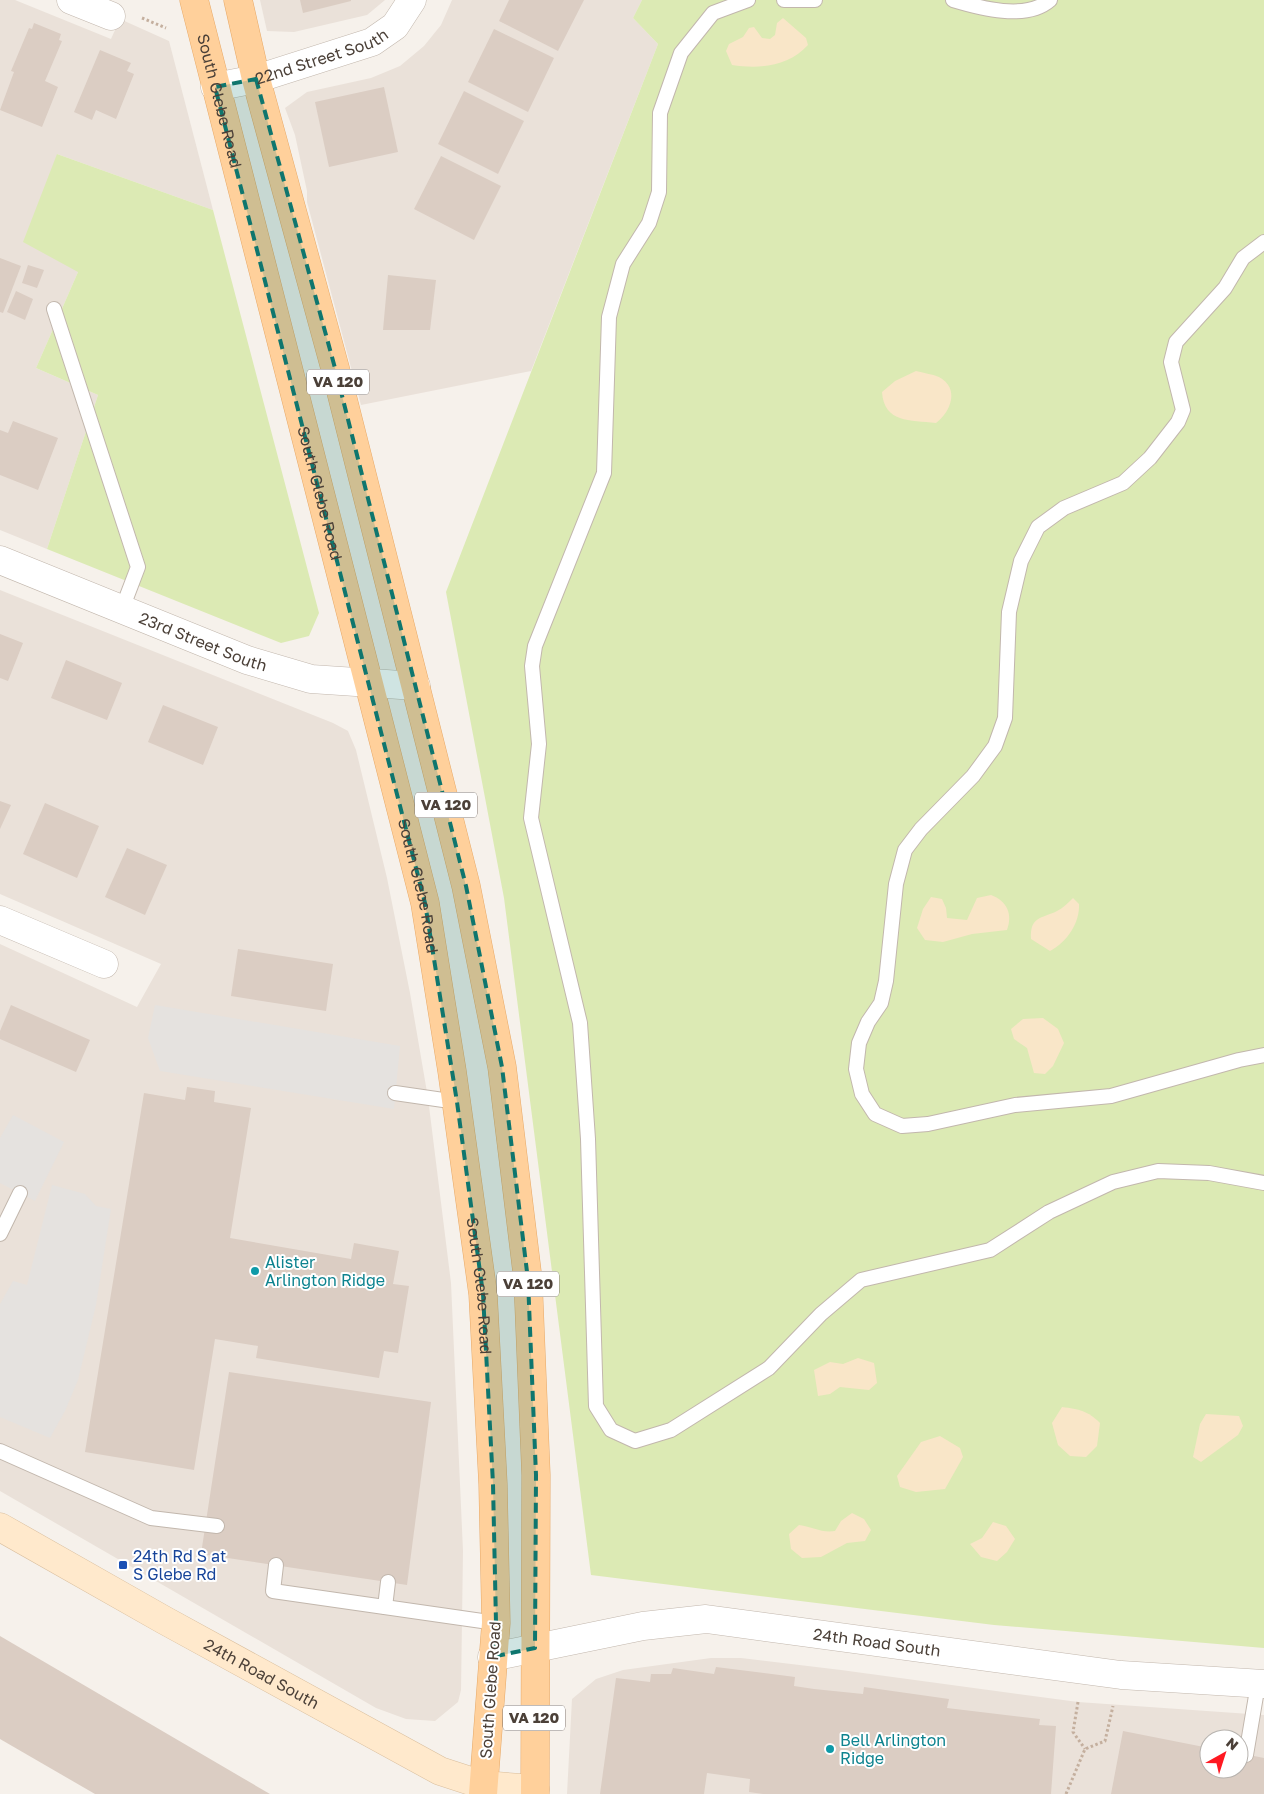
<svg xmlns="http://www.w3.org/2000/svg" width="1264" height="1794" font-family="'Golos Text',sans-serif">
<rect width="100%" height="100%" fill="#f6f1eb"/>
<!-- residential -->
<g fill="#eae1d9" fill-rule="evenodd">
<path d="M0,0h15l96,39 9,-20 49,22 44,169 -156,-56 21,118 -42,96 62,27 -51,154 -47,-19z"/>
<path d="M260,0h125l-18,15 -73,17 -27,-1z"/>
<path d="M452,0h190l-9,18 25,26 -127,327 -170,34 -54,-203v-11l-12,-56 -10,-27 22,-16 64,-14 29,-12 24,-20 17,-21z"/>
<path d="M0,590l333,133 15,8 8,19 31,128 23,115 18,105 23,185 12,268 -2,139 -3,12 -23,19 -29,-2 -30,-11 -376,-217v-547l137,63 24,-43 -161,-70z"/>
<path d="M711,1658h30l100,12 237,32 186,13v79h-697l5,-95 24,-20 27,-9zM1209,1739h30v30h-30z"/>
</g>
<!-- green -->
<g fill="#dceab4">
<path d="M642,0h622v1648l-270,-23 -403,-50 -87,-677 -58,-306 212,-548 -25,-26z"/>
<path d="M57,154l156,56 106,403 -10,23 -28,7 -234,-94 51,-154 -62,-27 42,-96 -55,-30z"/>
</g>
<!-- sand -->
<g fill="#f9e6c8">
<path d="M783,18l23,20 2,7c-20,22 -49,24 -76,20l-6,-14 3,-7 14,-7 6,-9 5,-1 8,11 8,1 5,-4 2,-12z"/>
<path d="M916,371c7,2 16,3 23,6 21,11 12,35 -3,46 -26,-3 -52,0 -54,-31l13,-11z"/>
<path d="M991,895c16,6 22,19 16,35l-35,4 -29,8 -18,-2 -8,-12 6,-19 8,-12 11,2 4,9 1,10 20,2 10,-22z"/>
<path d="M1073,898l6,6c1,19 -12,38 -29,47l-19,-12c-1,-23 10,-20 26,-28 6,-3 11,-8 16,-13z"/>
<path d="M1043,1018l15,11 6,14 -11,23 -8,8 -11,-1 -7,-25 -13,-9 -3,-10 12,-10z"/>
<path d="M858,1358l16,5 3,20 -8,7 -29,-3 -10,7 -12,2 -4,-26 16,-8 13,2z"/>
<path d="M1062,1407c17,2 26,4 38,16l-3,23 -11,11 -16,-1 -12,-11 -6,-22z"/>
<path d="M1206,1414l33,2 4,10 -5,9 -37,27 -8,-5 7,-33z"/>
<path d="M940,1436l20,12 3,9 -18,32 -29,3 -16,-5 -3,-11 24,-34z"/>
<path d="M852,1513l12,6 7,11 -6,11 -18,2 -26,14 -19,1 -11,-9 -2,-15 10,-9c14,2 22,8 36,6l6,-10z"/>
<path d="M993,1522l13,4 9,13 -8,13 -10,9 -16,-4 -11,-13 12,-6z"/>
</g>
<!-- parking -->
<g fill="#e5e2df">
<path d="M155,1005l245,41 -6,63 -234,-38 -12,-33z"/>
<path d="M13,1115l51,27 -29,59 -35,-18v-45z"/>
<path d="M52,1185l33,9 11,12 15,3 -15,96 -18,75 -13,31 -15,27 -50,-21v-113l13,-23 14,4z"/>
</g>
<!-- building -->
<g fill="#dbcdc3">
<path d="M300,0h51v1l-48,12z"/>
<path d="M509,0h75l-26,51 -59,-30z"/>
<path d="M34,23l27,11 -2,6 3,1 -17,40 13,6 -16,40 -42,-17 14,-38 -3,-1 18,-43 3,1z"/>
<path d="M494,29l60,29 -26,54 -60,-30z"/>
<path d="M100,50l31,13 -4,8 7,3 -18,45 -20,-9 -4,10 -18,-8z"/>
<path d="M384,87l14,65 -69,15 -14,-65z"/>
<path d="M464,91l60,30 -26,53 -60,-30z"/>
<path d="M441,156l60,30 -27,54 -60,-31z"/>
<path d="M0,258l21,8 -18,47 -3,-1z"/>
<path d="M28,265l16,5 -7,18 -15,-5z"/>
<path d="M388,275l48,5 -6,50h-47z"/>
<path d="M16,291l17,8 -8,21 -18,-8z"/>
<path d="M13,421l45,17 -20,52 -38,-15v-45l8,3z"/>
<path d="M0,634l23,9 -15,38 -8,-3z"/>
<path d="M66,660l56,23 -15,37 -56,-22z"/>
<path d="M163,705l55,22 -15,38 -55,-23z"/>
<path d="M0,801l11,4 -11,24z"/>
<path d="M45,803l54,23 -22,52 -54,-24z"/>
<path d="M127,848l40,17 -22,50 -40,-18z"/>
<path d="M238,949l95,15 -7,47 -95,-15z"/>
<path d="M11,1005l79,35 -14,32 -76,-33v-8z"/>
<path d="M187,1087l28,4 -1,11 37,6 -21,130 121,21 3,-16 45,8 -6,33 16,2 -11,67 -14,-2 -5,27 -123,-20 2,-12 -43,-7 -21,131 -109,-18 59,-359 41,7z"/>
<path d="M229,1372l202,30 -24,183 -206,-31z"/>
<path d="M0,1636l270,158h-175l-95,-55z"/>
<path d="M716,1667l79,10 -1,9 20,3 49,5 1,-7 85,12 -2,9 93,11 -1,6 17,1 -5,68h-288l-14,-2 1,-13 -43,-6 -3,21h-104l16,-116 34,4 1,-8h20l2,-6 41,6z"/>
<path d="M1123,1731l86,17v21h30v-16l25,5v36h-153z"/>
</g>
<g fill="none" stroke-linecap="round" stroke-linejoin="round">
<!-- lane casing -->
<g stroke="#c2b7ad" stroke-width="16">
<g id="lane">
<path d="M748,0l-35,13 -32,40 -21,60 -1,79 -10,31 -26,41 -14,53 -5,156 -69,173 -3,20 7,78 -8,74 49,205 8,116 8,267 15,24 24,11 36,-11 98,-62 52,-54 40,-34 129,-30 59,-38 64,-30 45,-11 51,2 55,10"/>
<path d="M784,0h31"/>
<path d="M953,0c27,8 73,21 97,0"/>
<path d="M1264,242l-21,16 -18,30 -49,54 -5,20 12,48 -5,12 -28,36 -27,25 -59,25 -26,19 -17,34 -12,51 -4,106 -10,28 -22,30 -52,53 -16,21 -9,34 -10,97 -5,22 -13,19 -9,21 -3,26 6,25 13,20 27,12 26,-2 87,-19 96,-9 128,-36 25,-5"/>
<path d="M54,309l84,258 -16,42"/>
<path d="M395,1093l62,9"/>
<path d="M0,1234l20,-41"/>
<path d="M0,1451l151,67 66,8"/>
<path d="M276,1565l-3,26 223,32"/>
<path d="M385,1607l3,-25"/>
<path d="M1246,1755l12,-71"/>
</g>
</g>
<!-- street casing -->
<g stroke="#c2b7ad" stroke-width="29">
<g id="street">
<path d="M71,0l40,16"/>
<path id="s1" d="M215,87l41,-8 116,-37 23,-16 17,-26"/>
<path id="s2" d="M0,560l247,100 64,19 105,7"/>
<path d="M0,920l104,44"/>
<path id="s3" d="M492,1657l151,-31 63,-7 415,56 143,9"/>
</g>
</g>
<!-- secondary casing -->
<g stroke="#d9be9d" stroke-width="29">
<g id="secondary">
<path id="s4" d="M0,1527l164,93 276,151 43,14 52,4"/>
</g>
</g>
<!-- primary casing -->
<g stroke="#e7a968" stroke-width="29">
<g id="primary">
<path id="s5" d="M194,0l231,903 27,168 31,223 10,190 3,139 -13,171"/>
<path d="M238,0l18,79 79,289 131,518 36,181 26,213 8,195 -1,319"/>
</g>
</g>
<!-- path -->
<g stroke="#c4af9e" stroke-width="3" stroke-dasharray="2.5 2.5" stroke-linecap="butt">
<path d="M142,18l24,10"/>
<path d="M1078,1702l-5,30 12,17"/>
<path d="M1066,1794l19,-45 20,-8 8,-35"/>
</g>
<!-- lane -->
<use href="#lane" stroke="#fff" stroke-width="14"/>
<!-- street -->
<use href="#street" stroke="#fff" stroke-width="28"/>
<!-- secondary -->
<use href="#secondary" stroke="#ffe9cc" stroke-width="28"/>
<!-- primary -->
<use href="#primary" stroke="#ffd09b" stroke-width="28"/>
</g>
<!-- marked area -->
<path fill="#0f766e" fill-opacity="0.2" stroke="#0f766e" stroke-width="4" stroke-dasharray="10 6" stroke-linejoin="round" d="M256,79l79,289 131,518 36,181 26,213 8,195 -1,173 -43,9 4,-34 -3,-139 -10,-190 -26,-192 -32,-199 -210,-816z"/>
<!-- markers -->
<g fill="#0f9aa8" stroke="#fff" stroke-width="2">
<circle cx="255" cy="1271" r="5"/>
<circle cx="830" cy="1749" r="5"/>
</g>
<rect fill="#1a4fb4" stroke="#fff" stroke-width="2" x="118" y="1560" width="10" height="10" rx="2.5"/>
<g text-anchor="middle" stroke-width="4" stroke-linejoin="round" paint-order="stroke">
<!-- shield labels -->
<g fill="#fff" stroke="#817974" stroke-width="1">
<rect x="307" y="369.5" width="62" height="25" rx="4"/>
<rect x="415" y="792.5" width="62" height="25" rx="4"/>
<rect x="497" y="1271.5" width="62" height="25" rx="4"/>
<rect x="503" y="1705.5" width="62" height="25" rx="4"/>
</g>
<g font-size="15" font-weight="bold" fill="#4b4038">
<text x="338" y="387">VA 120</text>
<text x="446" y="810">VA 120</text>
<text x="528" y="1289">VA 120</text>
<text x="534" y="1723">VA 120</text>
</g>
<!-- street labels -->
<g font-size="16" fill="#4b4038" stroke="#fff">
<text dy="6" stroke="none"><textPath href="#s1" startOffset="111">22nd Street South</textPath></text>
<text dy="6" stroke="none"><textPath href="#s5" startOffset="104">South Glebe Road</textPath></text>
<text dy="6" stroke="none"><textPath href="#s5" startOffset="509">South Glebe Road</textPath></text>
<text dy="6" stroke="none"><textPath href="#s2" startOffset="219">23rd Street South</textPath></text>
<text dy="6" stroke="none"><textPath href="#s5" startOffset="914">South Glebe Road</textPath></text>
<text dy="6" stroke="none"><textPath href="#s5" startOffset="1319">South Glebe Road</textPath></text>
<text dy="6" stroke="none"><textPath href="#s3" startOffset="390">24th Road South</textPath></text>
<text dy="6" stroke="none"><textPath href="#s4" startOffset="300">24th Road South</textPath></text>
<text transform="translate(490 1690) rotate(-86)" y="6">South Glebe Road</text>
</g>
<!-- culture labels -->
<g font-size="16" fill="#0d838f" stroke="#fff" text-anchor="start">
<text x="265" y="1268">Alister<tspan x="265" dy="18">Arlington Ridge</tspan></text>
<text x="840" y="1746">Bell Arlington<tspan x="840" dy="18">Ridge</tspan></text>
</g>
<!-- transit labels -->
<g font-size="16" fill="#164399" stroke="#fff" text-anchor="start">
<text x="133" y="1562">24th Rd S at<tspan x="133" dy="18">S Glebe Rd</tspan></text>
</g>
</g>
<!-- north arrow -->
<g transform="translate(1224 1754) rotate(39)"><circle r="24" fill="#ffffff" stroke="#b7b3af"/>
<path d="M0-4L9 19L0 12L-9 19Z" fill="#ff1922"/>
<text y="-8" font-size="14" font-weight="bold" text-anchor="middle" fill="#4b4038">N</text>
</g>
</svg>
